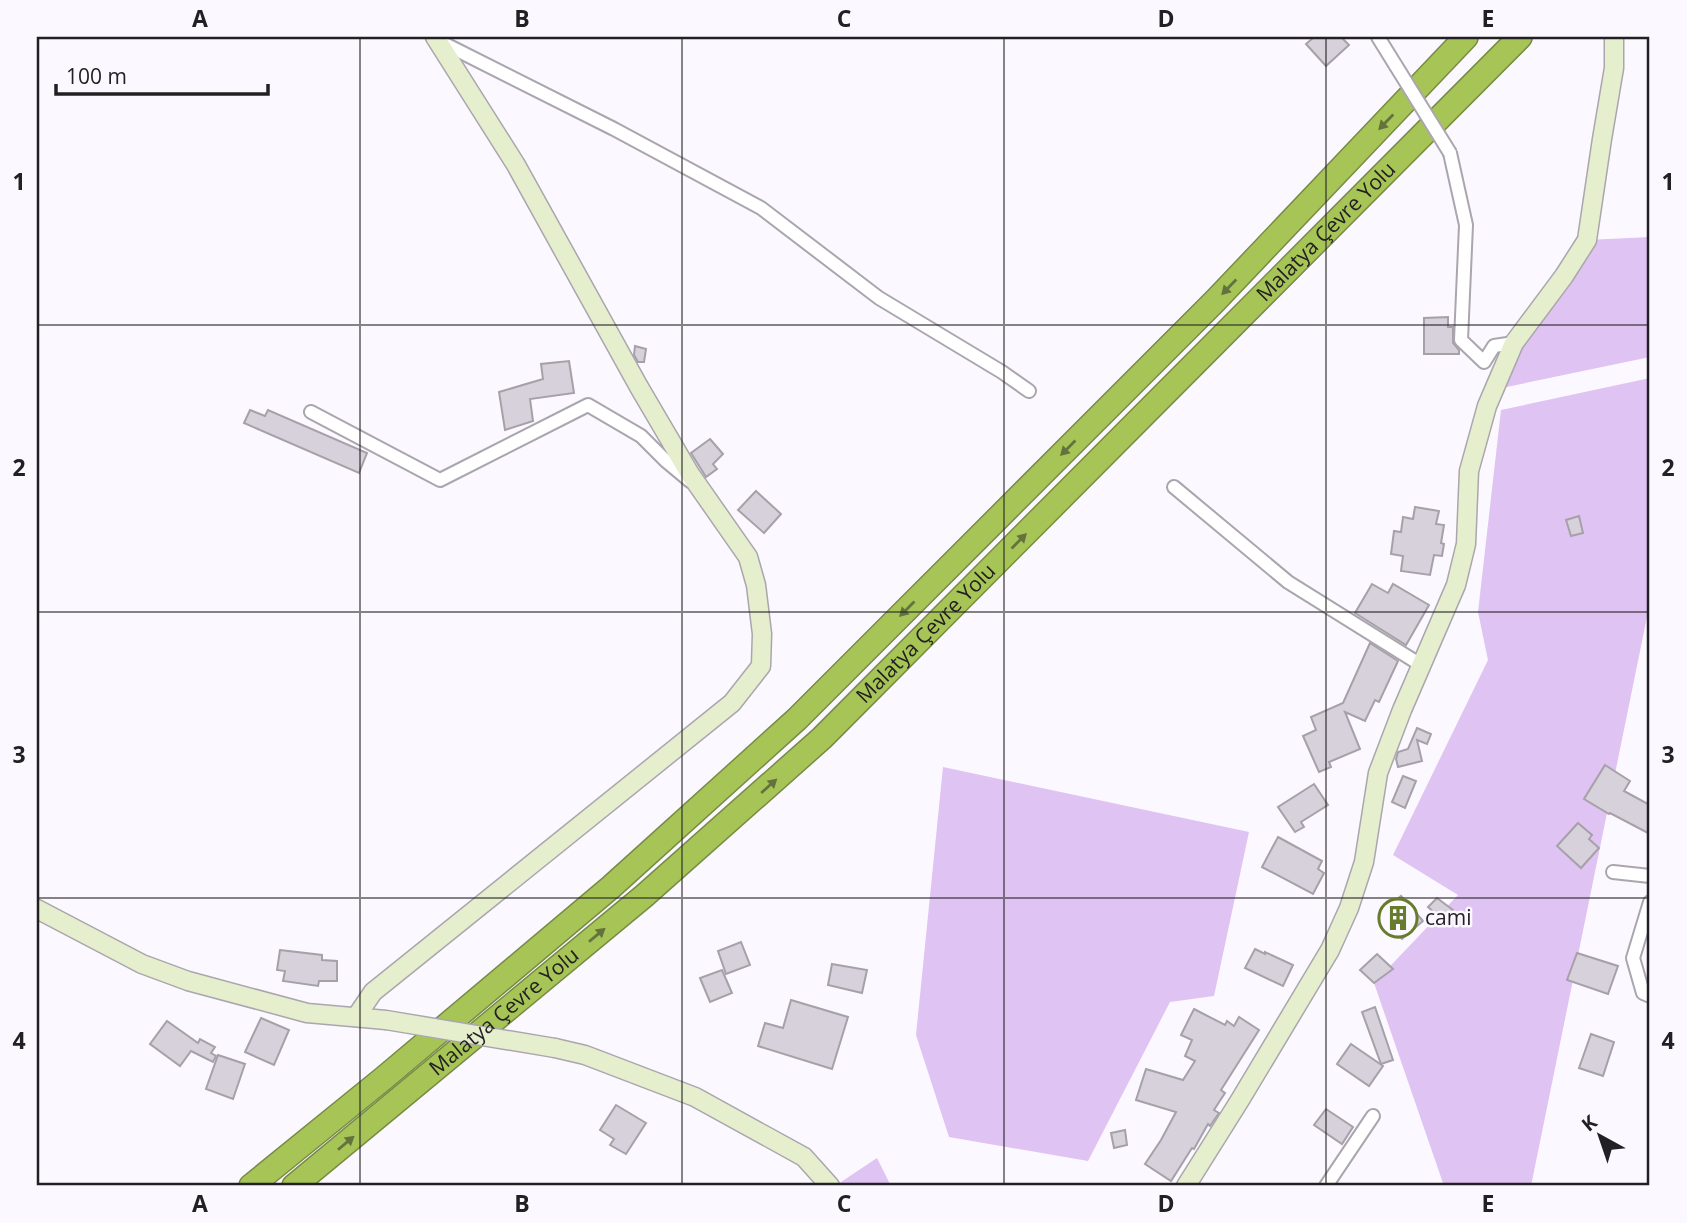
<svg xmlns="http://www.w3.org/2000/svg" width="1687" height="1223" font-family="'Open Sans',sans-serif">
<rect width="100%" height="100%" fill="#fcf8ff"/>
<!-- green -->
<g fill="#dfc3f3">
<path d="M1650,237v120l-153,32 17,-46 73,-103z"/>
<path d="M1650,378v224l-119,584h-87l-70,-203 84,-88 -65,-40 95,-195 -10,-48 23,-202z"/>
<path d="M943,767l306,65 -35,164 -44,6 -82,159 -139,-24 -33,-102z"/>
<path d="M877,1158l14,28h-56z"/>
</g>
<!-- building -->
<g fill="#d6d1da" stroke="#a6a1a9" stroke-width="2">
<path d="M1314,37h27l8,8 -23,21 -20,-22z"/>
<path d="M1448,317v10h5v16l6,7v4h-35v-36z"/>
<path d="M635,346l11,3 -2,13h-6l-4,-7z"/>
<path d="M569,361l5,32 -44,6 3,22 -28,9 -6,-38 44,-13 -2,-15z"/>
<path d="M250,410l15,6 3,-6 99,43 -8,20 -115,-50z"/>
<path d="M710,439l13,15 -10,10 4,5 -11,8 -15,-24z"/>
<path d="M756,491l25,23 -17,19 -26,-23z"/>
<path d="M1415,507l24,4 -3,13 8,1 -3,18 3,1 -2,12 -8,-1 -4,20 -29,-4 2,-15 -12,-2 3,-23 7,1 2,-15 10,2z"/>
<path d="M1579,516l4,17 -12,3 -5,-16z"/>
<path d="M1372,584l16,9 5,-9 36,21 -23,40 -51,-32z"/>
<path d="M1370,643l28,18 -19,41 -4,-2 -10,21 -20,-9 15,37 -31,13 2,5 -12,5 -16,-36 13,-6 -5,-13 32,-14z"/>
<path d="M1417,728l14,6 -4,10 -10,-4 5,21 -24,6 -2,-8 2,-7 10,-3z"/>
<path d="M1605,765l25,16 -6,10 26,14v29l-40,-21 -1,1 -25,-15z"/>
<path d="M1403,776l13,5 -11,27 -13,-6z"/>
<path d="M1314,784l14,21 -27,17 3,5 -9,5 -17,-25z"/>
<path d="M1578,823l14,12 -3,4 10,9 -18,20 -24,-22z"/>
<path d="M1278,837l44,24 -4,8 6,4 -11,21 -51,-27z"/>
<path d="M1401,896l22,25 -21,18 -23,-24z"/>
<path d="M1437,898l16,12 -12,9 -13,-12z"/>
<path d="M741,942l9,23 -24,9 -8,-23z"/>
<path d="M1255,949l10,5v-2l28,13 -10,21 -38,-18z"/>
<path d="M280,950l42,5v5l15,1v20h-18l-1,5 -35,-5 2,-10 -8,-1z"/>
<path d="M1577,953l41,13 -10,28 -41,-14z"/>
<path d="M1377,954l16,15 -19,14 -14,-13z"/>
<path d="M832,964l35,6 -5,23 -34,-8z"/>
<path d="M722,970l10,23 -22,9 -10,-24z"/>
<path d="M791,1000l57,17 -16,52 -74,-23 7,-23 18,5z"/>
<path d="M1375,1007l18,53 -12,4 -19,-52z"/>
<path d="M1194,1009l31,16 2,-4 7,5 5,-9 20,13 -38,60 4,3 -11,17 5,3 -9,13 -2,-2 -14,25 -2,-1 -21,33 -26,-17 16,-24 15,-28 -40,-12 10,-31 37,11 12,-19 -10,-5 7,-16 -11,-5z"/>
<path d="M261,1018l28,12 -15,35 -29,-13z"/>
<path d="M167,1021l31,22 2,-4 15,8 -4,6 5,3 -3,6 -22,-11 -11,15 -30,-22z"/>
<path d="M1591,1034l23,8 -11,34 -24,-8z"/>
<path d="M1351,1044l32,22 -14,20 -32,-22z"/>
<path d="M218,1055l27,9 -12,35 -27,-10z"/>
<path d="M616,1105l30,18 -20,31 -16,-9 4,-6 -14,-9z"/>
<path d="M1326,1109l27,18 -11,17 -28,-19z"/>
<path d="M1125,1130l2,15 -13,3 -3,-15z"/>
</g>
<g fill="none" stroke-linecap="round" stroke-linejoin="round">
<!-- street casing -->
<g stroke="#aba6ae" stroke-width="16">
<g id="street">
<path d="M1378,37l18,29"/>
<path d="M439,41l175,88 147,79 118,90 123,74 27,19"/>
<path d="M1450,153l16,72 -5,115 23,22 10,-16 20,-3"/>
<path d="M311,412l129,68 148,-75 53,31 25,25 24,20"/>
<path d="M1174,487l114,95 133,83"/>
<path d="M1613,872l37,4"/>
<path d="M1650,902l-17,56 10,35 7,3"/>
<path d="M1326,1186l47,-70"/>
</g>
</g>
<!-- secondary casing -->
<g stroke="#aba6ae" stroke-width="21">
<g id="secondary">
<path d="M37,909l105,55 46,17 119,32 79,7"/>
<path d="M356,1017l17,-25 359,-289 29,-37 1,-32 -6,-49 -8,-28 -58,-83 -51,-87 -123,-222 -81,-128"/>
<path d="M555,1048l30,7 110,42 109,60 26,29"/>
<path d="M1186,1186l54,-86 90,-150 19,-42 15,-46 14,-89 24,-63 54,-125 10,-41 3,-73 18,-65 27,-63 50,-67 23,-36 15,-101 12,-71v-31"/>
</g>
</g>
<!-- highway casing -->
<g stroke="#788b45" stroke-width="26">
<g id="highway">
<path d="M251,1186l133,-108 227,-191 186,-168 418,-418 251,-264"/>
<path id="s1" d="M294,1186l350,-290 178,-158 698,-701"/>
</g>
</g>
<!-- street -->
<use href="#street" stroke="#fff" stroke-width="12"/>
<!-- secondary -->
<use href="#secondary" stroke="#e5eecd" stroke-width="18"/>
<!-- highway -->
<use href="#highway" stroke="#a7c557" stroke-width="23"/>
<!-- street-bridge casing -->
<g stroke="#aba6ae" stroke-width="16" stroke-linecap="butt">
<path id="street-bridge" d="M1396,66l54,87"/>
</g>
<!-- secondary-bridge casing -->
<g stroke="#aba6ae" stroke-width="21" stroke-linecap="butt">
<path id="secondary-bridge" d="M386,1020l169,28"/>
</g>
<!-- street-bridge -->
<use href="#street-bridge" stroke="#fff" stroke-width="12"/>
<!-- secondary-bridge -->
<use href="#secondary-bridge" stroke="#e5eecd" stroke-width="18"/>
</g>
<!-- one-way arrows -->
<defs><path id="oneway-solid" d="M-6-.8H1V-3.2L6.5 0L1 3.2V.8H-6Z" transform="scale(1.75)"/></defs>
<g fill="#64723d">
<use href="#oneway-solid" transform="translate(1386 122) rotate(134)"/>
<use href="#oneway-solid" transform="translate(1229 287) rotate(134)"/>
<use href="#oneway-solid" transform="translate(1068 448) rotate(135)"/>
<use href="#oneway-solid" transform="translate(1019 541) rotate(-45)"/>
<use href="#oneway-solid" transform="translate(907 609) rotate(135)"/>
<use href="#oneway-solid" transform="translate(769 786) rotate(-42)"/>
<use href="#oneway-solid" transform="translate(597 935) rotate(-40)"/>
<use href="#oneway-solid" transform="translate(346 1143) rotate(-40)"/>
</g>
<!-- grid -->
<path fill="none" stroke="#222023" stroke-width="2" stroke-opacity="0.55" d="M360,37v1149M682,37v1149M1004,37v1149M1326,37v1149M37,325h1613M37,612h1613M37,898h1613"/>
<!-- icons -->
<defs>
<g id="building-ring" transform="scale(2.0125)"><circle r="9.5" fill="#fcf8ff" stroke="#667b2b" stroke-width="1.5"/><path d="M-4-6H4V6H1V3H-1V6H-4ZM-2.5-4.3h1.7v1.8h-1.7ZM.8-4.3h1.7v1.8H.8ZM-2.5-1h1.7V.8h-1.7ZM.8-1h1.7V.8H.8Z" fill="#667b2b"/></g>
</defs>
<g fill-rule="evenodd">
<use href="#building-ring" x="1398" y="918"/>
</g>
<g text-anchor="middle" stroke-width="5" stroke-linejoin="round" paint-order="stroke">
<!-- street labels -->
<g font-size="21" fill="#222023" stroke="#fcf8ff">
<text dy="7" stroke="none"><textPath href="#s1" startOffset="1407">Malatya Çevre Yolu</textPath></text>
<text dy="7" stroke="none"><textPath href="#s1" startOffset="840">Malatya Çevre Yolu</textPath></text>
<text dy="7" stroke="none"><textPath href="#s1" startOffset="273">Malatya Çevre Yolu</textPath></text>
</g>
<!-- poi labels -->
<g font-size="21" fill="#222023" stroke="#fcf8ff" text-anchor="start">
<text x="1425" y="925">cami</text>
</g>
</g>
<!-- border -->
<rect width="1687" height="1223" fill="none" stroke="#fcf8ff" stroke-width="77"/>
<!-- north arrow -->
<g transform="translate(1600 1136) rotate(320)" stroke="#fcf8ff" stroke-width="5" paint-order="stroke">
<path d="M0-5L12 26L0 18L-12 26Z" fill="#222023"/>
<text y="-10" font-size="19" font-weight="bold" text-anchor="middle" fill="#222023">K</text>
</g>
<!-- scale -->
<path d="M56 84v10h212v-10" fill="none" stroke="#222023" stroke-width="3.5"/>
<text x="66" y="84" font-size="21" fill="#222023" stroke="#fcf8ff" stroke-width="5" paint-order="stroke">100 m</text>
<rect x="38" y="38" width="1610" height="1146" fill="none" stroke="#222023" stroke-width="2.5"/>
<g font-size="23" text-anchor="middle" font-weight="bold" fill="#222023">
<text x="200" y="27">A</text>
<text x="522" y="27">B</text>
<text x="844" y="27">C</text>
<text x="1166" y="27">D</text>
<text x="1488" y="27">E</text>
<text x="19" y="190">1</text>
<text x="1668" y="190">1</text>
<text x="19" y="476">2</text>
<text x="1668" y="476">2</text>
<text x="19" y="763">3</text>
<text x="1668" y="763">3</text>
<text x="19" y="1049">4</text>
<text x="1668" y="1049">4</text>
<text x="200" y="1212">A</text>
<text x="522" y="1212">B</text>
<text x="844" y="1212">C</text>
<text x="1166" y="1212">D</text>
<text x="1488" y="1212">E</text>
</g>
</svg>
